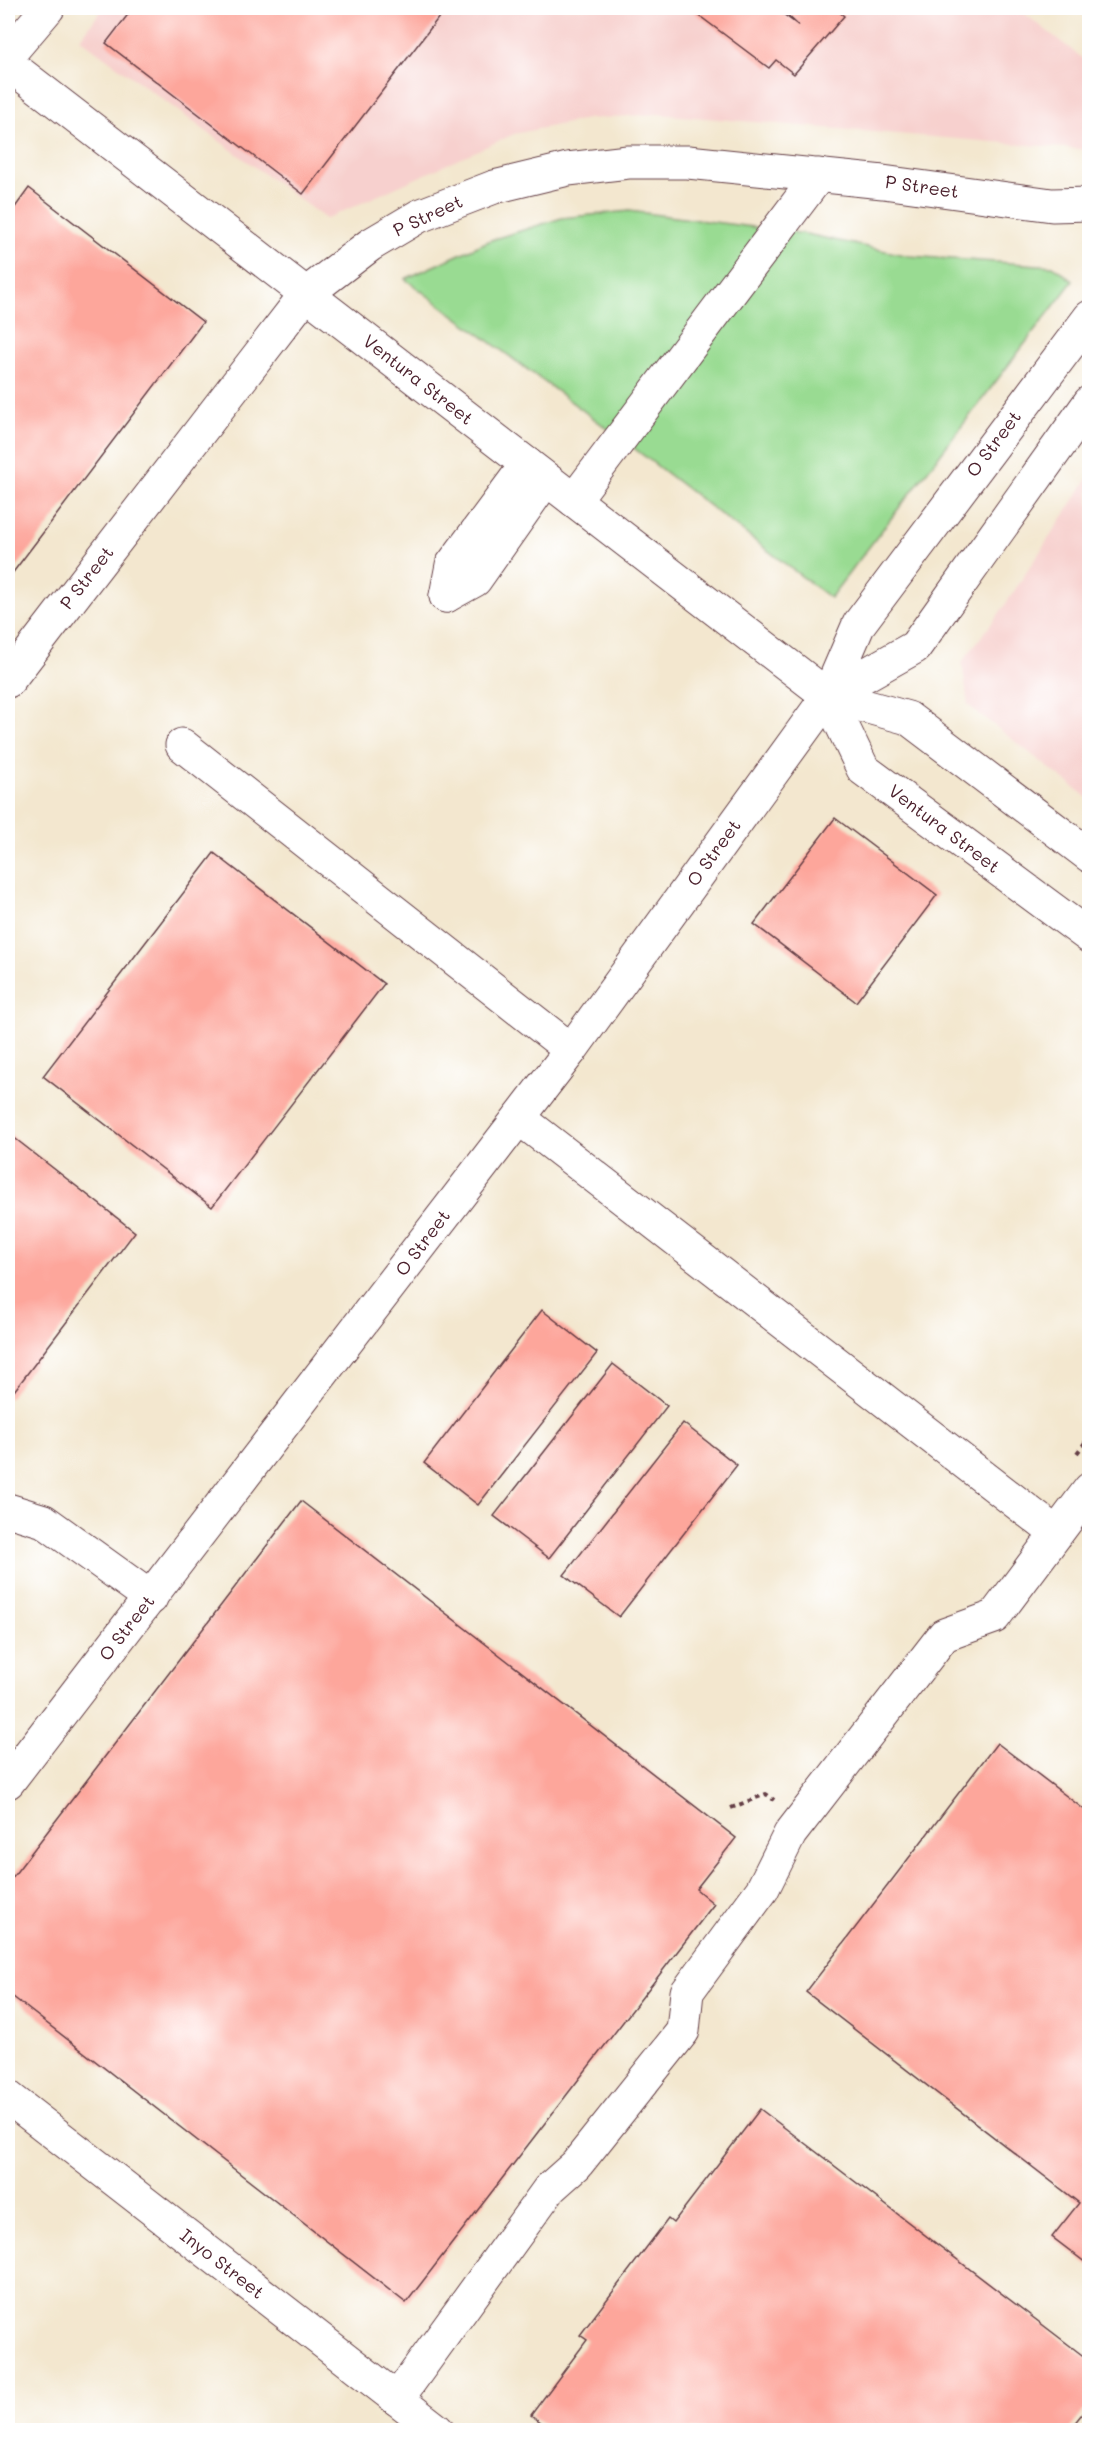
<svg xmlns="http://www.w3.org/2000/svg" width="1097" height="2438" font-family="Mali,sans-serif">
<rect width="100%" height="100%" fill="#fff"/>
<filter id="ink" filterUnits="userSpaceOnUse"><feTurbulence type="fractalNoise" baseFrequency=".0167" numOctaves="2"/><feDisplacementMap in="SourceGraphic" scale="12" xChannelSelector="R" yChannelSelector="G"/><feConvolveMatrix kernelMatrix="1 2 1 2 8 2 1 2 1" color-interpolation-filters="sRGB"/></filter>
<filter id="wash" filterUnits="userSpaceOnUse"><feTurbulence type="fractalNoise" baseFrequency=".008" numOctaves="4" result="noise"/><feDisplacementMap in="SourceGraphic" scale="24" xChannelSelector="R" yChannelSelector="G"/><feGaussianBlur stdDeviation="1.35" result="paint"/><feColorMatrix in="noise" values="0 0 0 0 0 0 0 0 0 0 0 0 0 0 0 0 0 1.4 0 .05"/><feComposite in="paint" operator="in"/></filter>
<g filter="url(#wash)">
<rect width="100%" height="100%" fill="#f3e7cf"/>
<!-- built -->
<g fill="#f7d0ce">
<path d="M103,8h914l72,55v87l-432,-36 -70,5 -73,15 -188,85 -246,-180z"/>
<path d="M1089,477v322l-121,-94 -6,-43 39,-51z"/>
</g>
<!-- green -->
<path fill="#99db92" stroke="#727d5e" stroke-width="1.5" d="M629,211l177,23 103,22 144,10 20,15 -243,317 -199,-152 -226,-167 86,-39 71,-22z"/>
<g id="blocks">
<!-- building -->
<g fill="#fda69b">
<path d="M133,8h313l-143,186 -197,-151z"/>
<path d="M689,8h86l24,18 -19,-18h55l9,8 -50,58 -18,-14 -7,8z"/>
<path d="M29,188l174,134 -195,257v-362z"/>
<path d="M835,818l102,77 -81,107 -102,-78z"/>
<path d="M214,853l170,131 -172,223 -169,-131z"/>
<path d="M8,1133l127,99 -127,167z"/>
<path d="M542,1310l55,43 -119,152 -54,-42z"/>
<path d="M613,1364l54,42 -118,152 -55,-42z"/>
<path d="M683,1423l54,42 -118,152 -55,-42z"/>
<path d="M301,1501l435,337 -40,51 18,15 -308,399 -398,-310v-110z"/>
<path d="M997,1743l93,71v452l-38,-29 27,-34 -273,-211z"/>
<path d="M760,2109l330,252v43l-21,26h-517l-21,-15 56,-75 -7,-5 88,-116 5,4z"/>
</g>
</g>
</g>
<g filter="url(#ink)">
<use href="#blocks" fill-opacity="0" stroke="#633d44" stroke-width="1.5"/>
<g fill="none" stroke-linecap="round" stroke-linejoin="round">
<!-- minor casing -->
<g stroke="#633d44" stroke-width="35">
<g id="minor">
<path d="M8,55l40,-47"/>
<path d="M574,500l245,-325"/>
<path d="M446,596l6,-31 75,-101"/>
<path d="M446,596l29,-16 71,-101"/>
<path d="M828,696l87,-49 175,-245"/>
<path d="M182,745l389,305"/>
<path d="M519,1118l537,415"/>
<path d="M8,1510l36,11 107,77"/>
<path d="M8,2097l429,333"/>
<path d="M397,2399l152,-210 27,-24 107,-134 4,-39 75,-102 28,-56 154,-199 50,-18 96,-128"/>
</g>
</g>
<!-- major casing -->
<g stroke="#633d44" stroke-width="35">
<g id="major">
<path d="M8,64l820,632 80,22 182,138"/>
<path d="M8,681l298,-387 64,-49 49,-29 75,-29 74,-18 60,-7h60l195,20 169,23 38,-1"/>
<path d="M828,696l35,73 227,168"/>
<path d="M8,1782l563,-732 257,-354 31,-72 231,-307"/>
</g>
</g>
<!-- path -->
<g stroke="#633d44" stroke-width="4" stroke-dasharray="4.5 4.5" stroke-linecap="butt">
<path d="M1077,1453l13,-17"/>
<path d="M731,1808l35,-14 8,6"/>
</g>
<!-- minor -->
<use href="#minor" stroke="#fff" stroke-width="33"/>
<!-- major -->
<use href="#major" stroke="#fff" stroke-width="33"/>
</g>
</g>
<g text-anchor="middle" stroke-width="4.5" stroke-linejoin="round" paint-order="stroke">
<!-- street labels -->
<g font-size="18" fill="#4a1f2b" stroke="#fff">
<text transform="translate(922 187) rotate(8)" y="6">P Street</text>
<text transform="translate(428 216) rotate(-25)" y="6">P Street</text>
<text transform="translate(418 380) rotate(38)" y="6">Ventura Street</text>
<text transform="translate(994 444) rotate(-53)" y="6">O Street</text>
<text transform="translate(87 578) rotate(-52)" y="6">P Street</text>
<text transform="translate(944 829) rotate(37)" y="6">Ventura Street</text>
<text transform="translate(714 853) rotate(-54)" y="6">O Street</text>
<text transform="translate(423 1243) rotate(-53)" y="6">O Street</text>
<text transform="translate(127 1628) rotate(-52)" y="6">O Street</text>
<text transform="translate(222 2264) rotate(38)" y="6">Inyo Street</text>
</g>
</g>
<!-- margin -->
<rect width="1097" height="2438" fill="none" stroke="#fff" stroke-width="30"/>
</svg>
